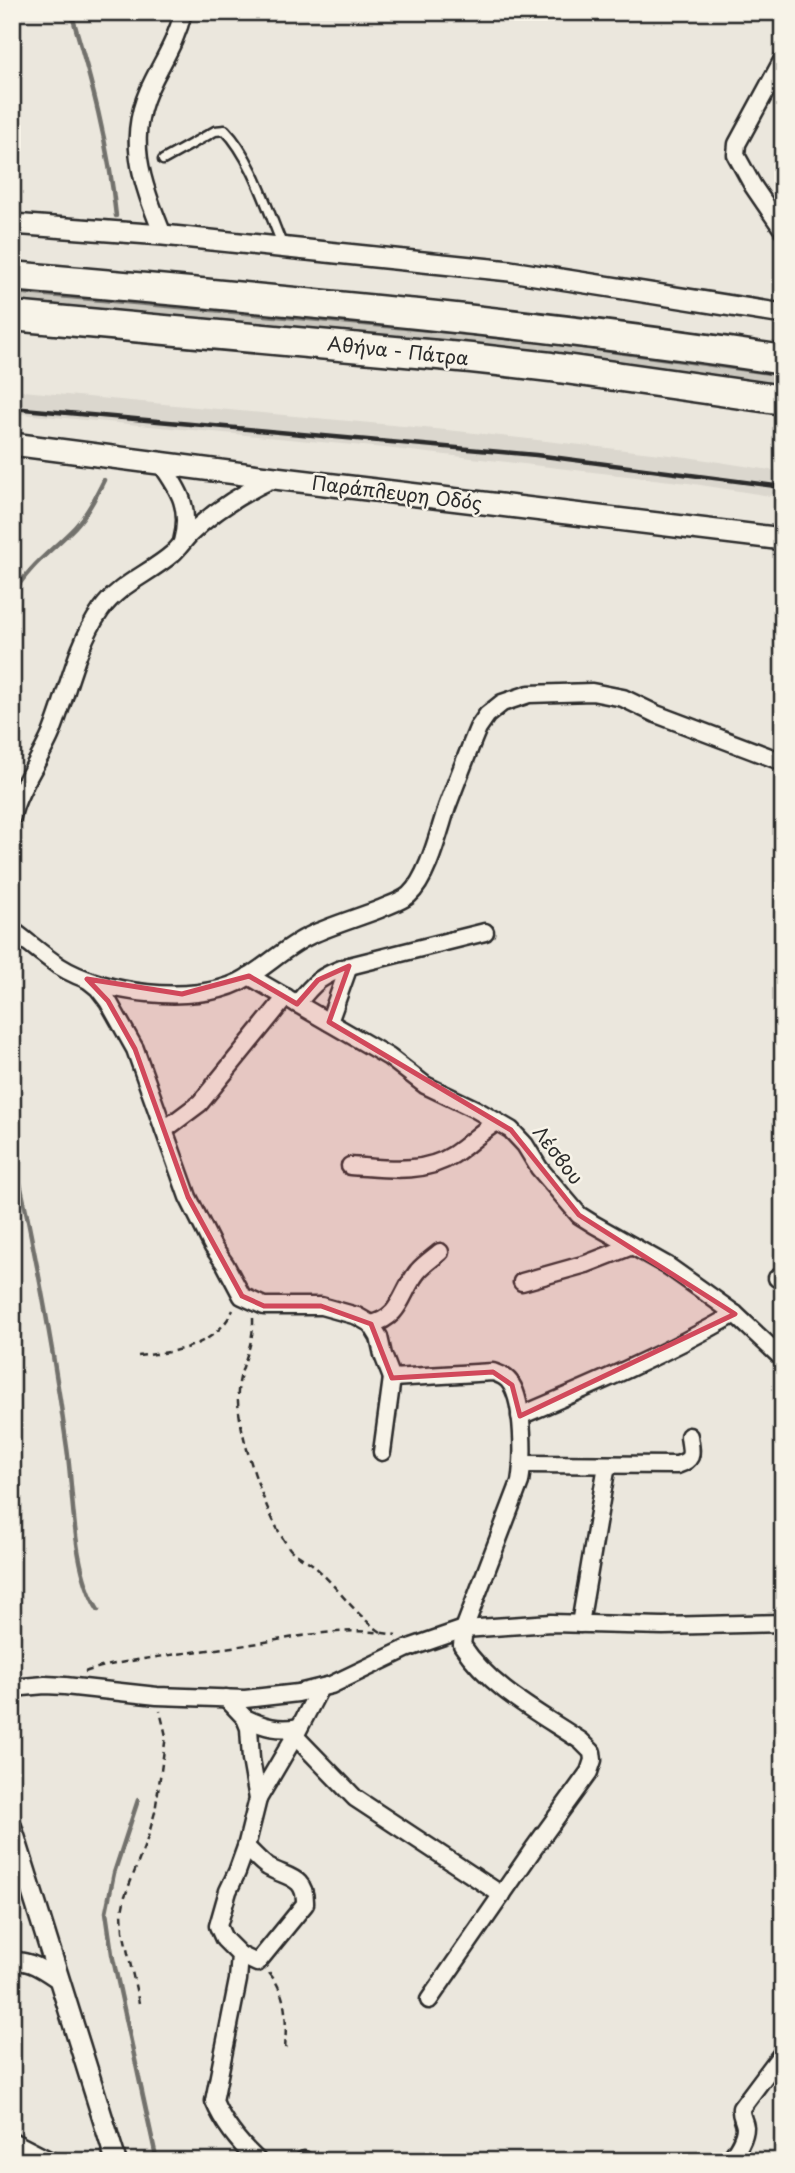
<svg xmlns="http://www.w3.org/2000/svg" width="795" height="2173" font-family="'Playpen Sans',sans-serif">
<rect width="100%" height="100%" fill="#ebe7dd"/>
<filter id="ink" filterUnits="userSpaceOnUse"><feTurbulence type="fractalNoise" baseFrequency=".0143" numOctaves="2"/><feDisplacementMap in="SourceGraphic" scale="14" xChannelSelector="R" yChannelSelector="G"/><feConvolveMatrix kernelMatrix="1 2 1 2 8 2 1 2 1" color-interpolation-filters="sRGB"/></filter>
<g filter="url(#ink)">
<!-- built -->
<path fill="#dbd7ce" d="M12,390l445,41 230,26 96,15v26l-95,-15 -303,-35 -373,-35z"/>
<!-- green -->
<path fill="#cbc8bf" stroke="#7b7a75" stroke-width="2" d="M12,293l459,42 80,9 232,32v9l-231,-33 -80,-9 -460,-42z"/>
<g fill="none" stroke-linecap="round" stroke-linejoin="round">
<!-- stream -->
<g stroke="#72716c" stroke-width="4.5">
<path d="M71,12c20,67 38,134 45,204"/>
<path d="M12,596c16,-30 41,-46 63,-69 13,-14 21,-31 29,-47"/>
<path d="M12,1147c23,100 41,200 55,301 7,48 5,121 31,162"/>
<path d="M138,1800l-24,73 -8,39 6,42 45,207"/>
</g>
<!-- service casing -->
<g stroke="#2b2b2b" stroke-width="13">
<path id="service" d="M163,160l52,-29 10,-1c27,28 42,78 57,114"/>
</g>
<!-- minor casing -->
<g stroke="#2b2b2b" stroke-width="21">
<g id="minor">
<path d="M783,59l-46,85 -1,11 17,31 30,44"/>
<path d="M163,235c-22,-55 -39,-98 -10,-154 12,-24 24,-42 30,-69"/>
<path d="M161,464c19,27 30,44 21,78"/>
<path d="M12,817c4,-24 29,-59 39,-83 16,-39 25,-89 50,-124 18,-26 48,-36 71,-56 7,-6 12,-14 18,-20 25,-24 54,-42 85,-56"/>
<path d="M12,930c16,12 31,25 47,36 44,28 133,39 180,16 26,-13 45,-35 72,-47 22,-10 46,-17 69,-26 9,-4 22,-8 29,-14 19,-17 30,-64 38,-88 10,-26 20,-53 31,-79l9,-13 15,-12 27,-9 63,-2 31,6 33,16 127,48"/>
<path d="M249,976l140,81 36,28 50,24 36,21 14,15 14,23 40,47 16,10 73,41 38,27 29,21 48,45"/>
<path d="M88,980l10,8 10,13 27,48 53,148 25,50 12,17 17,32 22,10h57l36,10 14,8 8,13 4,18 9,23"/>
<path d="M297,1004c18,-23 24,-28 52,-38l136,-34"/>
<path d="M329,1022l20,-56"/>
<path d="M164,1130l36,-27 86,-106"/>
<path d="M350,1166c34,2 72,9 103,-11 16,-10 28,-24 44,-33"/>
<path d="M777,1278l6,-1"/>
<path d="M522,1282l64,-18 46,-18"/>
<path d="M371,1324c31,-7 29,-31 47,-53 6,-7 15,-13 22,-19"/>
<path d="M520,1416c73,-31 146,-62 215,-102"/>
<path d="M382,1452l10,-74 101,-6c8,3 14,5 18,12 13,20 13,75 9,98l-56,147 -2,16c28,43 77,68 119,96l11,11 1,8 -4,12 -55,76 -105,152"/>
<path d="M523,1464l154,1c18,-6 14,-12 12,-29"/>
<path d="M580,1624l27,-159"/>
<path d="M12,1688l33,-3 20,1 92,10 88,3 53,-6 33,-8 75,-36 58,-20 87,-6 112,3 120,-3"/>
<path d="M226,1698l19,20 4,10 2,31 7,40 -12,48 -9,25 -9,19 -10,35 6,13 16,16 -2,25 -24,121c10,24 26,43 44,60"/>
<path d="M245,1718c19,9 34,13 54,9"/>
<path d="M295,1736l60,62 147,97"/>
<path d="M258,1799l37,-63 25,-48"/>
<path d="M240,1955l17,8 48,-59c1,-28 -18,-26 -37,-37 -8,-5 -15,-14 -22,-20"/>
<path d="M12,1963l2,-2c19,0 31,10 46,20"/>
<path d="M12,2141l39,20"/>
<path d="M304,2160v1"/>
<path d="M729,2161c7,-10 16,-22 16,-34 -1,-8 -5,-11 -4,-19l42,-56"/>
</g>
</g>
<!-- tertiary casing -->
<g stroke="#2b2b2b" stroke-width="24">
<g id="tertiary">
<path d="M12,224l151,11 347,36 273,43"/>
<path d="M12,1828l104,333"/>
</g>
</g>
<!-- secondary casing -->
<g stroke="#2b2b2b" stroke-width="26">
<path id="secondary" d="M12,444l263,34 508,61"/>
</g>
<!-- motorway casing -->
<g stroke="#2b2b2b" stroke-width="33">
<g id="motorway">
<path d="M12,276c258,23 515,45 771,84"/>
<path d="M12,316l459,42 80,9 232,33"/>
</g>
</g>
<!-- path -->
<g stroke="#2b2b2b" stroke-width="2.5" stroke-dasharray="7 5" stroke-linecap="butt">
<path d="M253,1318c1,31 -13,46 -15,73 -3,37 29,129 52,158 5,6 15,10 22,15 24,21 42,50 69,68"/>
<path d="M138,1356c38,-4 77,-9 95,-46"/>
<path d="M85,1672c16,-6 34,-9 52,-12 31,-5 63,-9 95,-13 55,-7 109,-23 164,-12"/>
<path d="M269,1973c20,22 17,52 16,80"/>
<path d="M139,2003l-16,-72 -1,-19 3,-16 23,-59 7,-25 11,-76 -6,-25"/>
</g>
<!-- service -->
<use href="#service" stroke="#f7f3e8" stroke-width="8"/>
<!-- minor -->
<use href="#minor" stroke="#f7f3e8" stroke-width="16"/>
<!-- tertiary -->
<use href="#tertiary" stroke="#f7f3e8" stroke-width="19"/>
<!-- secondary -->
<use href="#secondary" stroke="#f7f3e8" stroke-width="21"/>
<!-- motorway -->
<use href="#motorway" stroke="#f7f3e8" stroke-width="28"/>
<!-- rail -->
<path stroke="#2b2b2b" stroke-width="4.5" d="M12,408l524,47 247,32"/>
</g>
</g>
<!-- marked area -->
<path fill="#d1495b" fill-opacity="0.2" stroke="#d1495b" stroke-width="5" stroke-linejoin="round" d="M349,966l-20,56 182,108 68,85 156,99 -215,102 -8,-31 -19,-13 -101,6 -21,-54 -50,-18h-57l-22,-10 -54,-99 -53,-148 -27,-48 -21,-22 95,15 67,-18 48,28 21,-24z"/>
<g text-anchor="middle" stroke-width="5" stroke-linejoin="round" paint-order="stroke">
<!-- street labels -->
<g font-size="19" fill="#2b2b2b" stroke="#f7f3e8">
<text transform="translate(398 351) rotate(6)" y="7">Αθήνα - Πάτρα</text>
<text transform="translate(397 493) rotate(7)" y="7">Παράπλευρη Οδός</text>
<text transform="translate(558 1155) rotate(52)" y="7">Λέσβου</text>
</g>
</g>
<!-- margin -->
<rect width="795" height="2173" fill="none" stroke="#f7f3e8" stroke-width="42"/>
<rect x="21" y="21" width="753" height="2131" fill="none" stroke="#2b2b2b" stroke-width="2.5" filter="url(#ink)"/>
</svg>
